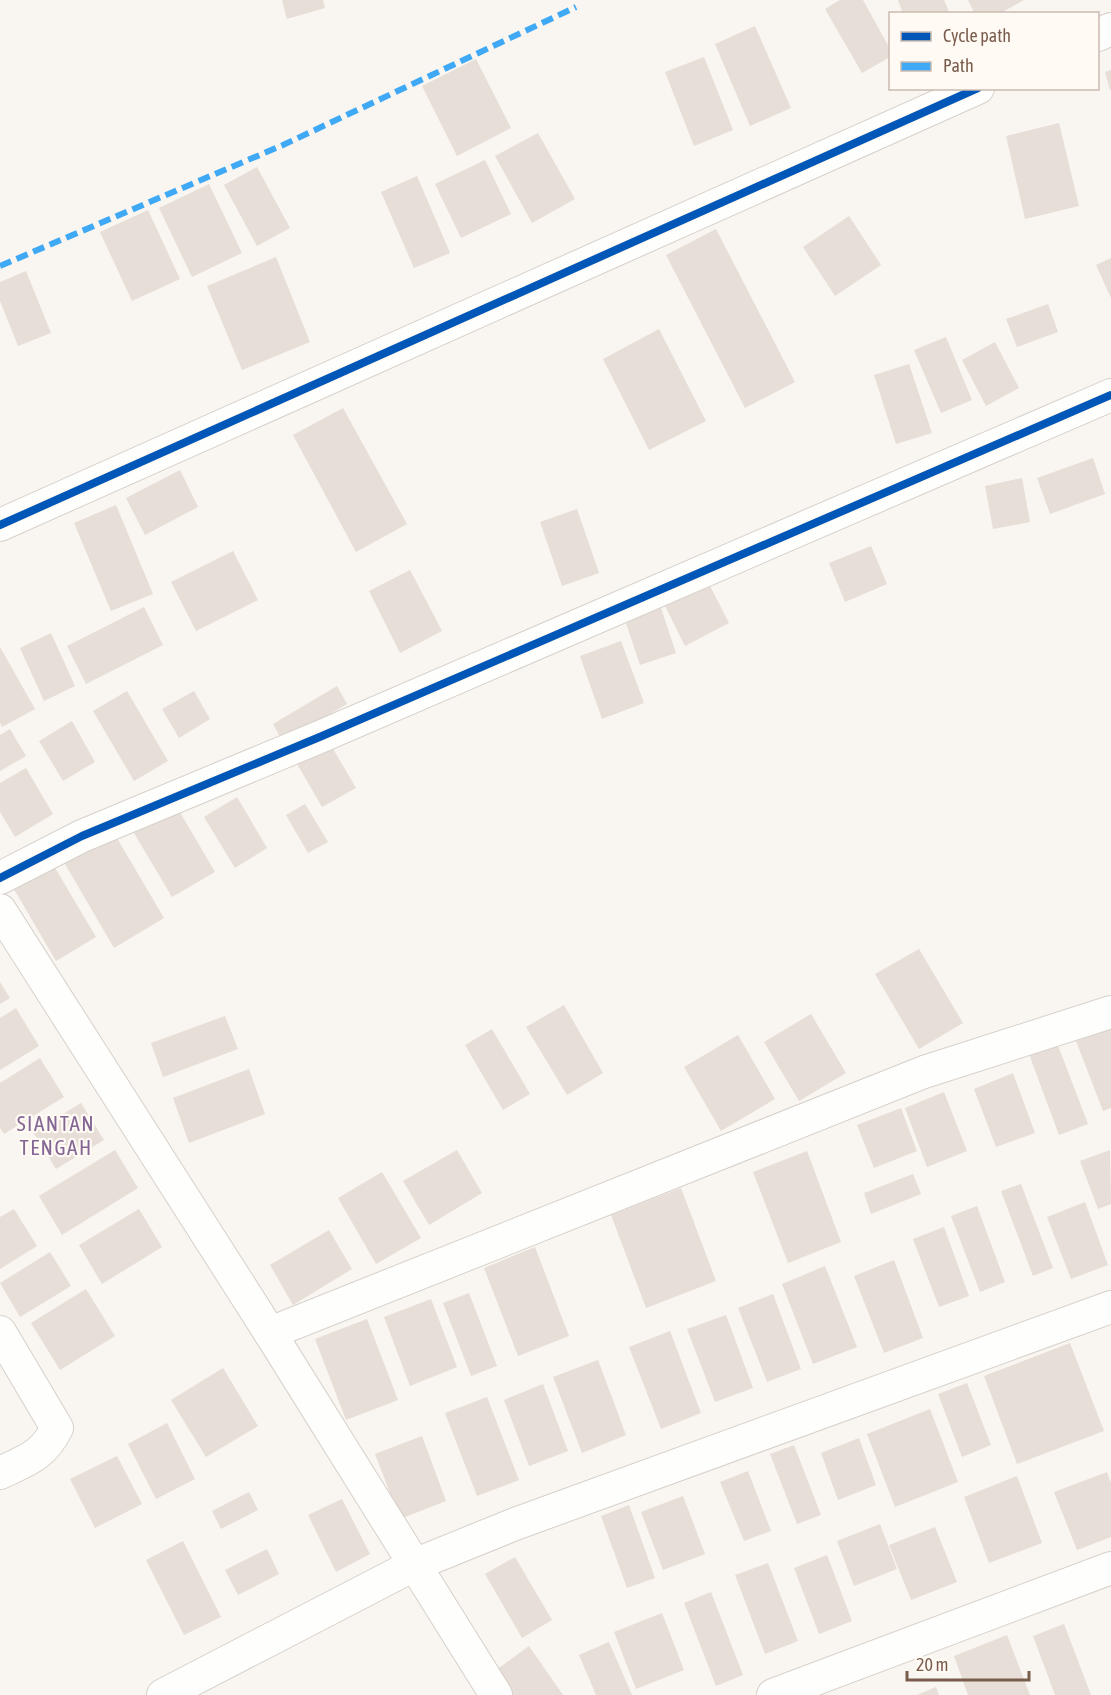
<svg xmlns="http://www.w3.org/2000/svg" width="1111" height="1695" font-family="'Asap Condensed',sans-serif">
<rect width="100%" height="100%" fill="#f9f5f0"/>
<!-- building -->
<g fill="#e6ded7">
<path d="M282,0h41l2,8 -38,11z"/>
<path d="M840,0h23l27,49v8l-28,16 -37,-64z"/>
<path d="M898,0h46l6,14h-47z"/>
<path d="M968,0h56l-25,14h-24z"/>
<path d="M755,26l36,82 -41,18 -35,-82z"/>
<path d="M704,57l29,73 -39,16 -29,-74z"/>
<path d="M476,59l35,69 -54,28 -35,-70z"/>
<path d="M1111,70v20h-1l-5,-18z"/>
<path d="M1059,123l20,83 -54,13 -19,-83z"/>
<path d="M538,133l37,66 -43,24 -37,-67z"/>
<path d="M485,160l26,54 -50,24 -26,-54z"/>
<path d="M257,167l33,61 -33,18 -33,-61z"/>
<path d="M417,176l33,77 -36,15 -33,-76z"/>
<path d="M209,184l33,69 -50,24 -33,-69z"/>
<path d="M148,210l32,69 -48,22 -32,-69z"/>
<path d="M849,216l32,49 -46,31 -32,-49z"/>
<path d="M716,229l79,153 -50,26 -79,-153z"/>
<path d="M276,257l34,85 -68,28 -35,-84z"/>
<path d="M1111,258v40l-15,-33z"/>
<path d="M26,271l25,62 -33,13 -18,-45v-19z"/>
<path d="M1048,304l10,28 -41,15 -11,-28z"/>
<path d="M659,329l47,92 -57,29 -46,-91z"/>
<path d="M946,337l26,63 -31,13 -27,-63z"/>
<path d="M995,342l24,46 -33,18 -24,-46z"/>
<path d="M909,364l23,69 -36,11 -22,-69z"/>
<path d="M343,408l64,116 -51,28 -63,-117z"/>
<path d="M1093,458l12,36 -55,20 -13,-36z"/>
<path d="M180,470l18,37 -53,28 -19,-37z"/>
<path d="M1022,478l8,44 -37,7 -8,-43z"/>
<path d="M116,505l37,89 -42,17 -37,-88z"/>
<path d="M577,509l22,64 -37,13 -22,-64z"/>
<path d="M871,546l16,38 -42,18 -16,-39z"/>
<path d="M233,551l25,49 -62,31 -25,-49z"/>
<path d="M410,570l32,61 -42,22 -31,-62z"/>
<path d="M709,584l20,39 -44,23 -20,-40z"/>
<path d="M658,599l18,54 -36,12 -18,-54z"/>
<path d="M144,607l19,38 -77,39 -19,-38z"/>
<path d="M51,633l24,53 -31,15 -24,-53z"/>
<path d="M621,641l23,62 -42,16 -22,-63z"/>
<path d="M0,647l35,62 -33,18 -2,-4z"/>
<path d="M337,686l10,18 -64,38 -10,-18z"/>
<path d="M127,691l41,70 -34,20 -41,-70z"/>
<path d="M194,691l16,28 -31,19 -17,-29z"/>
<path d="M72,721l23,41 -32,19 -24,-40z"/>
<path d="M10,729l16,27 -26,15v-36z"/>
<path d="M329,742l27,46 -34,19 -26,-45z"/>
<path d="M26,768l27,46 -38,23 -15,-25v-29z"/>
<path d="M237,797l30,51 -32,20 -31,-51z"/>
<path d="M174,802l41,70 -43,25 -41,-69z"/>
<path d="M305,804l23,38 -20,11 -22,-38z"/>
<path d="M111,828l53,90 -50,30 -53,-91z"/>
<path d="M51,861l45,76 -40,24 -45,-77z"/>
<path d="M919,949l44,74 -44,26 -44,-75z"/>
<path d="M0,982l10,16 -10,6z"/>
<path d="M564,1005l39,68 -36,22 -41,-68z"/>
<path d="M16,1008l23,38 -39,24v-52z"/>
<path d="M811,1014l35,59 -47,28 -35,-59z"/>
<path d="M225,1016l13,33 -75,28 -12,-34z"/>
<path d="M1111,1028v80l-8,3 -27,-70z"/>
<path d="M492,1029l38,65 -27,16 -38,-65z"/>
<path d="M738,1035l37,64 -54,32 -37,-64z"/>
<path d="M1054,1035l34,89 -29,11 -33,-89z"/>
<path d="M40,1058l24,39 -60,37 -4,-6v-45z"/>
<path d="M249,1069l16,45 -76,29 -16,-45z"/>
<path d="M1013,1073l22,60 -39,14 -22,-58z"/>
<path d="M944,1092l23,59 -40,16 -22,-59z"/>
<path d="M81,1103l23,37 -48,29 -23,-37z"/>
<path d="M901,1108l16,43 -43,17 -17,-43z"/>
<path d="M115,1150l23,38 -76,47 -23,-39z"/>
<path d="M457,1150l25,43 -53,32 -26,-44z"/>
<path d="M1110,1150l1,54 -13,5 -18,-48z"/>
<path d="M807,1151l34,91 -53,21 -35,-91z"/>
<path d="M382,1172l39,66 -45,26 -38,-66z"/>
<path d="M913,1174l8,20 -50,20 -7,-21z"/>
<path d="M1021,1184l32,84 -20,8 -32,-85z"/>
<path d="M681,1188l35,93 -70,27 -35,-93z"/>
<path d="M1085,1202l23,63 -37,14 -24,-62z"/>
<path d="M977,1206l28,76 -25,10 -29,-76z"/>
<path d="M14,1209l23,37 -37,23v-52z"/>
<path d="M139,1209l23,38 -60,37 -23,-39z"/>
<path d="M944,1227l25,69 -30,11 -26,-68z"/>
<path d="M329,1230l23,39 -59,36 -23,-40z"/>
<path d="M535,1247l34,89 -51,20 -34,-88z"/>
<path d="M50,1252l21,34 -51,31 -20,-34z"/>
<path d="M894,1260l29,78 -39,15 -30,-77z"/>
<path d="M825,1266l32,81 -44,17 -31,-80z"/>
<path d="M86,1289l29,47 -55,34 -29,-47z"/>
<path d="M469,1293l28,73 -26,10 -28,-73z"/>
<path d="M773,1294l28,75 -34,13 -29,-74z"/>
<path d="M431,1299l26,68 -47,19 -26,-69z"/>
<path d="M726,1315l27,73 -38,14 -28,-73z"/>
<path d="M367,1319l31,81 -52,20 -31,-81z"/>
<path d="M670,1331l31,82 -40,16 -32,-82z"/>
<path d="M1070,1343l34,88 -87,33 -33,-88z"/>
<path d="M598,1360l28,75 -44,18 -29,-76z"/>
<path d="M223,1368l35,58 -52,31 -35,-57z"/>
<path d="M967,1383l24,62 -29,12 -24,-63z"/>
<path d="M543,1384l25,67 -39,15 -25,-66z"/>
<path d="M487,1397l32,83 -42,16 -32,-83z"/>
<path d="M930,1409l28,73 -63,25 -28,-73z"/>
<path d="M167,1423l28,56 -39,20 -28,-55z"/>
<path d="M422,1436l24,65 -46,18 -25,-65z"/>
<path d="M859,1438l17,47 -38,15 -17,-47z"/>
<path d="M794,1445l27,70 -24,9 -27,-70z"/>
<path d="M117,1456l25,48 -47,24 -25,-49z"/>
<path d="M748,1471l23,60 -27,10 -24,-59z"/>
<path d="M1107,1472l4,11v54l-34,13 -23,-58z"/>
<path d="M1017,1476l25,67 -53,20 -25,-66z"/>
<path d="M249,1492l9,18 -37,19 -9,-18z"/>
<path d="M683,1496l22,58 -42,16 -22,-58z"/>
<path d="M342,1499l28,55 -34,18 -28,-57z"/>
<path d="M629,1505l26,73 -28,10 -26,-72z"/>
<path d="M880,1524l17,45 -43,17 -17,-45z"/>
<path d="M935,1527l22,55 -46,18 -22,-55z"/>
<path d="M183,1541l38,76 -37,18 -38,-75z"/>
<path d="M267,1549l12,25 -41,21 -13,-25z"/>
<path d="M827,1555l25,66 -33,13 -25,-66z"/>
<path d="M515,1557l37,63 -30,18 -37,-64z"/>
<path d="M768,1563l30,78 -33,13 -30,-79z"/>
<path d="M711,1592l32,83 -27,11 -32,-83z"/>
<path d="M662,1613l22,57 -48,19 -22,-57z"/>
<path d="M1064,1624l27,71h-36l-22,-59z"/>
<path d="M1007,1635l23,60h-62l-14,-39z"/>
<path d="M609,1642l23,53h-36l-17,-40z"/>
<path d="M529,1646l34,49h-55l-16,-22z"/>
<path d="M936,1687l3,8h-22z"/>
</g>
<g fill="none" stroke-linecap="round" stroke-linejoin="round">
<!-- minor casing -->
<g stroke="#d7d1cb" stroke-width="34">
<g id="minor">
<path d="M1098,35l13,-6"/>
<path d="M0,525l978,-437"/>
<path d="M0,878l82,-42 240,-100 789,-341"/>
<path d="M0,910l270,423 226,362"/>
<path d="M0,1332l57,96c-14,28 -30,32 -57,45"/>
<path d="M270,1333l654,-261 187,-60"/>
<path d="M163,1695l251,-130 101,-41 596,-217"/>
<path d="M773,1695l338,-127"/>
</g>
</g>
<!-- minor -->
<use href="#minor" stroke="#fefefd" stroke-width="32"/>
<!-- quiet -->
<path stroke="#3fa9f5" stroke-width="6" stroke-dasharray="12 6" stroke-linecap="butt" d="M0,266l283,-121 293,-138"/>
<!-- cycleway casing -->
<g stroke="#fffaf3" stroke-width="11">
<g id="cycleway">
<path d="M0,525l978,-437"/>
<path d="M0,878l82,-42 240,-100 789,-341"/>
</g>
</g>
<!-- cycleway -->
<use href="#cycleway" stroke="#0057b8" stroke-width="8"/>
</g>
<g text-anchor="middle" stroke-width="4.5" stroke-linejoin="round" paint-order="stroke">
<!-- quarter labels -->
<g font-size="21" letter-spacing="1.5" fill="#846695" stroke="#fffaf3">
<text x="56" y="1131">SIANTAN<tspan x="56" dy="24">TENGAH</tspan></text>
</g>
</g>
<!-- legend -->
<rect x="889" y="12" width="210" height="78" fill="#fffaf3" stroke="#cabbb1" stroke-width="1.5"/>
<rect x="901" y="32" width="30" height="9" fill="#0057b8" stroke="#cabbb1" stroke-width="1.5"/>
<text x="943" y="42" font-size="18" fill="#7a5c4d">Cycle path</text>
<rect x="901" y="62" width="30" height="9" fill="#3fa9f5" stroke="#cabbb1" stroke-width="1.5"/>
<text x="943" y="72" font-size="18" fill="#7a5c4d">Path</text>
<!-- scale -->
<path d="M907 1671v9h122v-9" fill="none" stroke="#7a5c4d" stroke-width="3"/>
<text x="916" y="1671" font-size="18" fill="#7a5c4d" stroke="#fffaf3" stroke-width="4.5" paint-order="stroke">20 m</text>
</svg>
